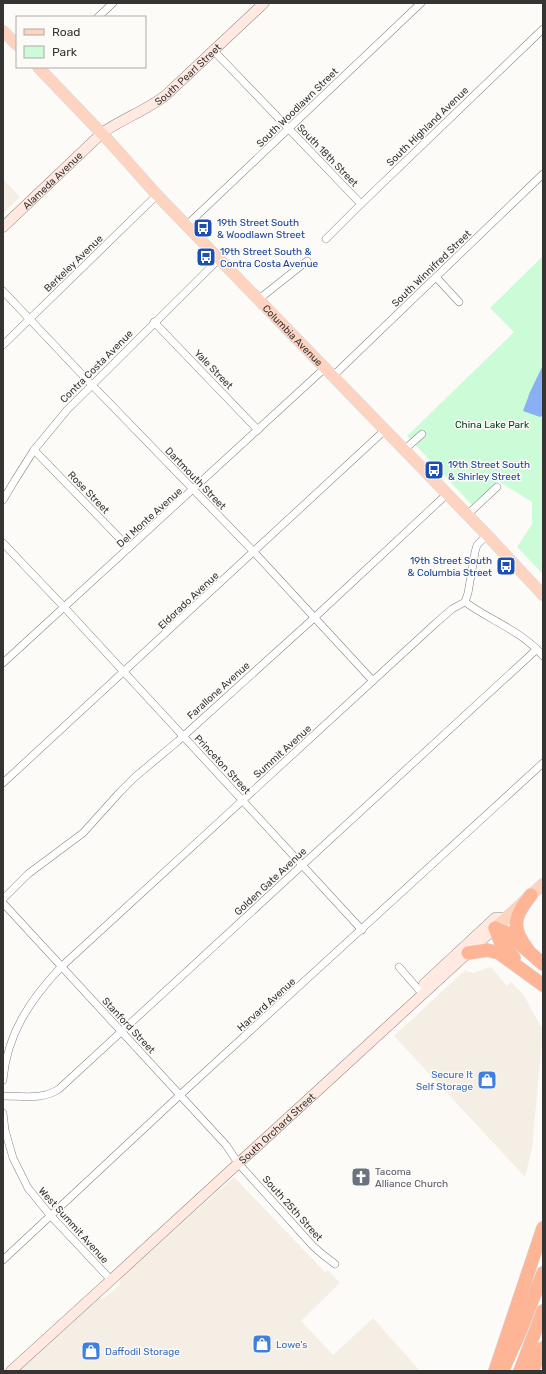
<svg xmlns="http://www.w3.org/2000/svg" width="546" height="1374" font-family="Rubik,sans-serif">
<rect width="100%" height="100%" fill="#fdfbf8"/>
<!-- built -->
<g fill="#f5eee5">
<path d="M3,179l17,18 -17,16z"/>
<path d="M491,967l16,19 4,-4 12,12 20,36 -11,119 -7,28 -131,-141 71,-66 8,3z"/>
<path d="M234,1177l91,95 3,-2 12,13 -39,38 32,34 40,-37 47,53h-402l80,-72 6,-1 15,-12 2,-8z"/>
</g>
<!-- green -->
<path fill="#cbfcd7" d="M543,256v318l-26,-27 15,-23v-22l-34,-21 -25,25 -66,-70 107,-104 -24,-24z"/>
<!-- water -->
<path fill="#89b0f4" d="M543,365v50l-3,2 -17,-6 7,-19z"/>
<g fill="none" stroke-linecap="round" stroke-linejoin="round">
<!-- street casing -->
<g stroke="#848380" stroke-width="8">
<g id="street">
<path d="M98,17l15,-14"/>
<path d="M214,51l147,153"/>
<path d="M187,225l234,-222"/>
<path d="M326,239l35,-35 182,-175"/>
<path d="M436,277l23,25"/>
<path d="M3,291l89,94 162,167 119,129"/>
<path d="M259,299l48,-38"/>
<path d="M154,322l104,108"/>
<path d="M3,345l154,-150"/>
<path d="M333,376l210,-202"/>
<path d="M34,450l95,98"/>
<path d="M404,450l18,-16"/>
<path d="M3,500l12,-20 19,-30 33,-40 152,-151"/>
<path d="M467,515l30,-28"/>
<path d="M3,543l61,64 298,323"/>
<path d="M465,602c26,19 57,29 78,54"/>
<path d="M3,663l322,-295"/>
<path d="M3,783l382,-353"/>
<path d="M3,899l25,-25 55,-41 37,-41 15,-15 43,-36 136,-123 133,-124"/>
<path d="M3,903l223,242 12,18 75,83 9,8 13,10"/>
<path d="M399,967l20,23"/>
<path d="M3,1080c4,-46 27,-80 58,-113l376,-345 15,-13 13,-7 3,-9 7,-41 2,-7 10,-10"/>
<path d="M3,1096c19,0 40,4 56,-7l478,-440"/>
<path d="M3,1113l2,17 8,28 15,30 22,27 61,65"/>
<path d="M3,1260l177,-165 363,-332"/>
</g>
</g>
<!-- secondary casing -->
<g stroke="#848380" stroke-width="11">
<g id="secondary">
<path id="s1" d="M3,227l99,-94c20,-14 45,-23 64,-38l98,-92"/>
<path d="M424,984l71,-66h11"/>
<path id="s2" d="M11,1371l100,-91 384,-352"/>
</g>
</g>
<!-- primary casing -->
<g stroke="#d7d6d6" stroke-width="12">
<g id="primary">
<path d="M3,31l14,14"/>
<path id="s3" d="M38,67l71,74 48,54 330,340 56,60"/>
<path d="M495,928l48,-44"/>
</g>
</g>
<!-- highway casing -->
<g stroke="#d7d6d6" stroke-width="14">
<g id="highway">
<path d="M495,928l5,13 14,17"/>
<path d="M495,928l12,5 36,31"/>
<path d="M528,950c-17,-22 -15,-33 3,-55"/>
<path d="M468,953l19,-3 12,3 44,32"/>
<path d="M504,1367l15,-33 24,-61"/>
<path d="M495,1371l48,-143"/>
<path d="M520,1371l23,-60"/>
<path d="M532,1371l11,-23"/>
</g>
</g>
<!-- street -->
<use href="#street" stroke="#fff" stroke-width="7"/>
<!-- secondary -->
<use href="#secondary" stroke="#ffe9e0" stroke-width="10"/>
<!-- primary -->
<use href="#primary" stroke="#fed3c0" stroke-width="11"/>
<!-- highway -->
<use href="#highway" stroke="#feb596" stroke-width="13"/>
</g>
<!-- icons -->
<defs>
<g id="bus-square" transform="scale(1)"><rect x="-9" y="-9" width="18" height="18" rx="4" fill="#1a4fb4" stroke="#fdfbf8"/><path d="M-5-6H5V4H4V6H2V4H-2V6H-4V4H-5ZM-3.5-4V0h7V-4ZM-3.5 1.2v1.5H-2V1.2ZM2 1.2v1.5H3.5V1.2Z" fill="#fff"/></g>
<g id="shop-square" transform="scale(1)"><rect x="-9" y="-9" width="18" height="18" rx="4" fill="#3f7fe0" stroke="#fdfbf8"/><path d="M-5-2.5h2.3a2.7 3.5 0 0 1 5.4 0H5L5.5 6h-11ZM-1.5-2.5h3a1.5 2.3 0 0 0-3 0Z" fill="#fff"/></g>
<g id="church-square" transform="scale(1)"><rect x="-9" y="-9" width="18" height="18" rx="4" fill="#6b7280" stroke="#fdfbf8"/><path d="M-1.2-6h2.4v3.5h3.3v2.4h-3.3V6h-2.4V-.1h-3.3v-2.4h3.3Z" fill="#fff"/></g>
</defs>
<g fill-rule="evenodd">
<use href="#bus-square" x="203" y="228"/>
<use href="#bus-square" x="206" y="257"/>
<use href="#bus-square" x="434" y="470"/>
<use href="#bus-square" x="506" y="566"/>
<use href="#shop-square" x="487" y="1080"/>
<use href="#church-square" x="361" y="1177"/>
<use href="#shop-square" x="262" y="1344"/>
<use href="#shop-square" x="91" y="1351"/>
</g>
<g text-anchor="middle" stroke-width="3" stroke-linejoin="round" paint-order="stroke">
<!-- street labels -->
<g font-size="10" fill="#353433" stroke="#fdfbf8">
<text dy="4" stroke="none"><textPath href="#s1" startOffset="241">South Pearl Street</textPath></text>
<text transform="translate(297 107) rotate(-44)" y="4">South Woodlawn Street</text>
<text transform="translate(427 126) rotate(-44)" y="4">South Highland Avenue</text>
<text transform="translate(328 155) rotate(46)" y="4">South 18th Street</text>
<text dy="4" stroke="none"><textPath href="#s1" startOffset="68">Alameda Avenue</textPath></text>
<text transform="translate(73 263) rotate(-44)" y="4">Berkeley Avenue</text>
<text transform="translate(431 268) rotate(-44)" y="4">South Winnifred Street</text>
<text dy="4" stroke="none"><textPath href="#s3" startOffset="370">Columbia Avenue</textPath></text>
<text transform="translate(96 366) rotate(-45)" y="4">Contra Costa Avenue</text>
<text transform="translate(214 369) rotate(46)" y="4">Yale Street</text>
<text transform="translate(196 478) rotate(46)" y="4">Dartmouth Street</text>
<text transform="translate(89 492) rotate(46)" y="4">Rose Street</text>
<text transform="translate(149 517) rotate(-42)" y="4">Del Monte Avenue</text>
<text transform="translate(188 600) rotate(-43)" y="4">Eldorado Avenue</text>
<text transform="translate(218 690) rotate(-42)" y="4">Farallone Avenue</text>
<text transform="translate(282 751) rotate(-42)" y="4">Summit Avenue</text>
<text transform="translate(223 764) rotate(47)" y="4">Princeton Street</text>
<text transform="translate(270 881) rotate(-43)" y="4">Golden Gate Avenue</text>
<text transform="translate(266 1004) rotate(-42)" y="4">Harvard Avenue</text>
<text transform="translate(129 1025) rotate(47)" y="4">Stanford Street</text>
<text dy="4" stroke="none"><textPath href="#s2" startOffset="360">South Orchard Street</textPath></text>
<text transform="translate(293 1208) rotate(48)" y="4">South 25th Street</text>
<text transform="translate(74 1225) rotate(48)" y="4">West Summit Avenue</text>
</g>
<!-- transit labels -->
<g font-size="10" fill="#164399" stroke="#fdfbf8" text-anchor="start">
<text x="217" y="226">19th Street South<tspan x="217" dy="12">&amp; Woodlawn Street</tspan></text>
<text x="220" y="255">19th Street South &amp;<tspan x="220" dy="12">Contra Costa Avenue</tspan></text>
<text x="448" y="468">19th Street South<tspan x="448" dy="12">&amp; Shirley Street</tspan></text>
<text x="492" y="564" text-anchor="end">19th Street South<tspan x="492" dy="12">&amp; Columbia Street</tspan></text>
</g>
<!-- park labels -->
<g font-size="10" fill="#003c1b" stroke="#fdfbf8">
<text x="492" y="428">China Lake Park</text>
</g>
<!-- shop labels -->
<g font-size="10" fill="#366cbe" stroke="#fdfbf8" text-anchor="start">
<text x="473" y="1078" text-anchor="end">Secure It<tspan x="473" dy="12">Self Storage</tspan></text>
<text x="276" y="1348">Lowe's</text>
<text x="105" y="1355">Daffodil Storage</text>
</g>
<!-- worship labels -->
<g font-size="10" fill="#5b616d" stroke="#fdfbf8" text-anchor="start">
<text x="375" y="1175">Tacoma<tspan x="375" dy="12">Alliance Church</tspan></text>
</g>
</g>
<!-- border -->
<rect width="546" height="1374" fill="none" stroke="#353433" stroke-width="8"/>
<!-- legend -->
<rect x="16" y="16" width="130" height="52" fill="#fdfbf8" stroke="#adaba9"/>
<rect x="24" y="29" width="20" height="6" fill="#fed3c0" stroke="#adaba9"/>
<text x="52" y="36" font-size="12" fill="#353433">Road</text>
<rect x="24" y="46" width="20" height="12" fill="#cbfcd7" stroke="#adaba9"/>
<text x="52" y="56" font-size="12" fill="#353433">Park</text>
</svg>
